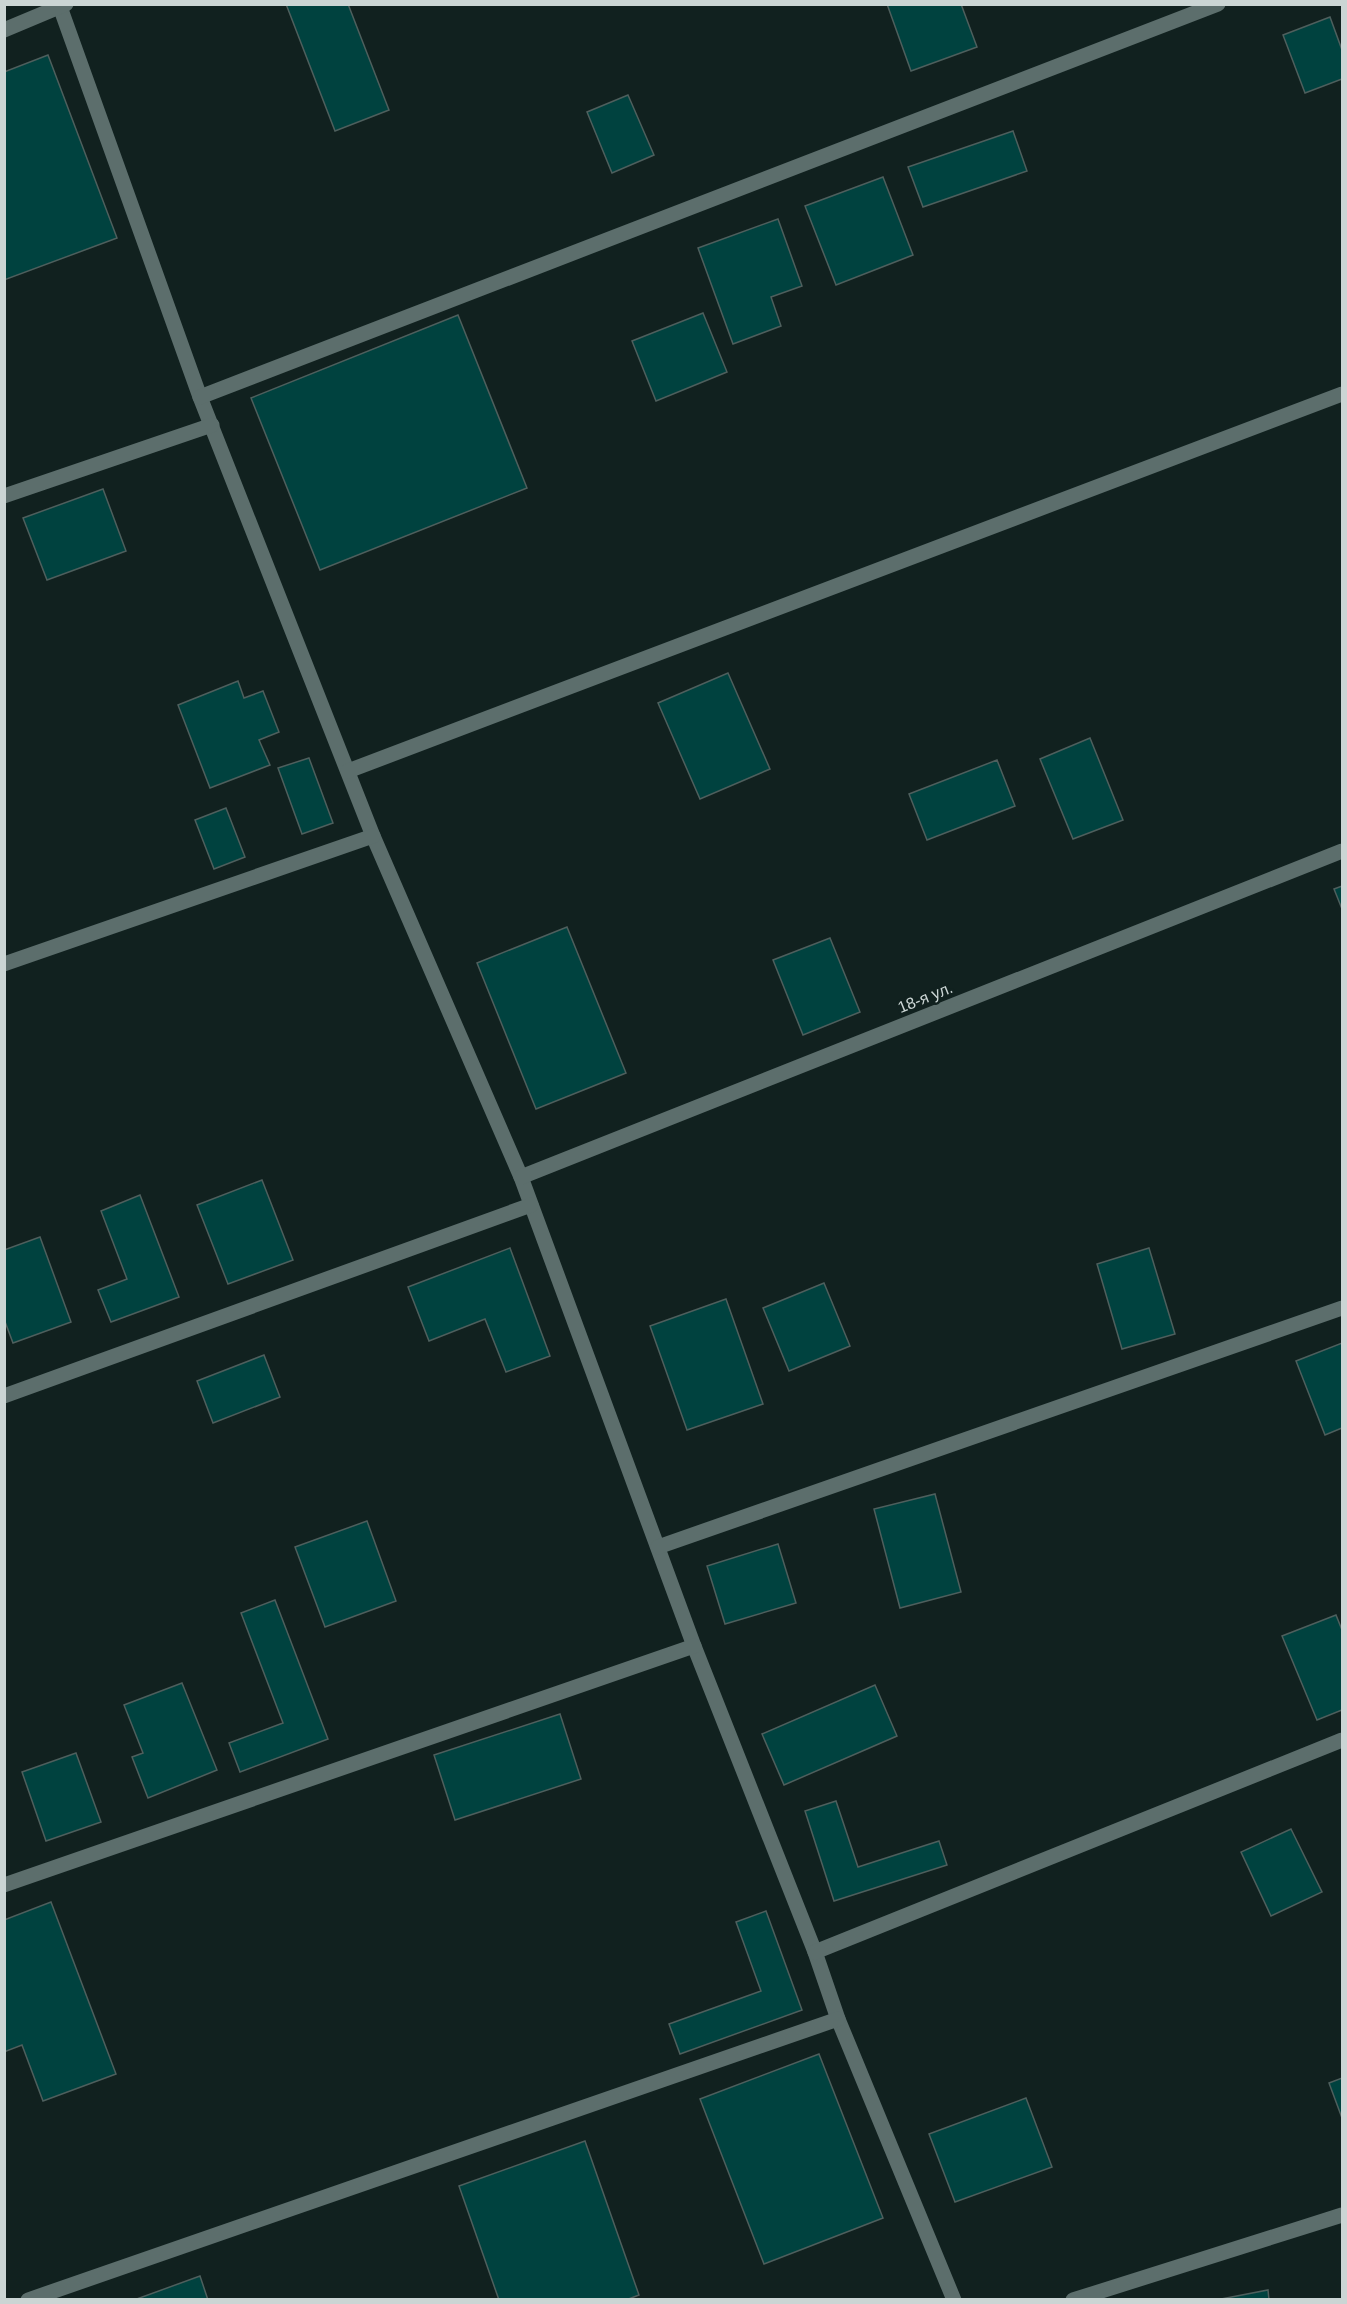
<svg xmlns="http://www.w3.org/2000/svg" width="1347" height="2304" font-family="Helvetica,sans-serif">
<rect width="100%" height="100%" fill="#11211f"/>
<!-- building -->
<g fill="#00423f" stroke="#4e5f5d" stroke-width="1.5">
<path d="M286,4h62l41,106 -54,21z"/>
<path d="M887,4h74l16,43 -66,24z"/>
<path d="M1330,17l12,33v29l-37,14 -22,-58z"/>
<path d="M48,55l69,183 -113,42v-208z"/>
<path d="M628,95l26,60 -42,18 -25,-61z"/>
<path d="M1013,131l14,40 -104,36 -15,-40z"/>
<path d="M883,177l30,78 -77,30 -31,-79z"/>
<path d="M778,219l24,67 -31,11 10,29 -48,18 -35,-96z"/>
<path d="M703,313l24,59 -71,29 -24,-60z"/>
<path d="M458,315l69,173 -207,82 -69,-172z"/>
<path d="M103,489l23,62 -79,29 -24,-62z"/>
<path d="M728,673l42,96 -70,30 -42,-96z"/>
<path d="M238,681l6,17 19,-7 16,41 -20,8 11,25 -60,23 -32,-83z"/>
<path d="M1090,738l33,82 -50,19 -33,-80z"/>
<path d="M309,758l24,65 -31,11 -24,-66z"/>
<path d="M997,760l18,46 -88,34 -18,-46z"/>
<path d="M226,808l19,49 -31,12 -19,-49z"/>
<path d="M1342,886v23l-8,-20z"/>
<path d="M567,927l59,146 -90,36 -59,-146z"/>
<path d="M830,938l30,74 -57,23 -30,-75z"/>
<path d="M262,1180l31,80 -65,24 -31,-79z"/>
<path d="M140,1195l39,102 -68,25 -13,-32 29,-11 -26,-68z"/>
<path d="M40,1237l31,85 -58,21 -9,-24v-69z"/>
<path d="M510,1248l40,108 -44,16 -21,-53 -56,22 -21,-54z"/>
<path d="M1149,1248l26,86 -53,15 -25,-85z"/>
<path d="M824,1283l26,63 -61,25 -26,-63z"/>
<path d="M726,1299l37,105 -76,26 -37,-104z"/>
<path d="M1342,1343v85l-17,7 -29,-74z"/>
<path d="M264,1355l16,42 -67,26 -16,-42z"/>
<path d="M935,1494l26,98 -61,16 -26,-99z"/>
<path d="M367,1521l29,80 -71,26 -30,-80z"/>
<path d="M778,1544l18,59 -71,21 -18,-58z"/>
<path d="M275,1600l53,139 -88,33 -11,-29 54,-20 -42,-110z"/>
<path d="M1336,1615l6,15v80l-25,10 -35,-84z"/>
<path d="M182,1683l35,87 -69,28 -16,-41 11,-4 -19,-48z"/>
<path d="M875,1685l22,51 -113,49 -22,-51z"/>
<path d="M560,1714l21,65 -126,41 -21,-65z"/>
<path d="M76,1753l25,69 -55,19 -24,-69z"/>
<path d="M836,1801l22,66 81,-26 8,24 -113,36 -29,-90z"/>
<path d="M1291,1829l31,63 -51,24 -30,-64z"/>
<path d="M51,1902l65,172 -73,27 -21,-56 -18,7v-132z"/>
<path d="M766,1911l36,99 -122,44 -11,-30 92,-33 -25,-69z"/>
<path d="M819,2054l64,164 -119,46 -64,-165z"/>
<path d="M1342,2078v40l-13,-35z"/>
<path d="M1026,2098l26,69 -97,35 -26,-68z"/>
<path d="M585,2141l54,154 -13,5h-127l-40,-114z"/>
<path d="M200,2276l8,24h-74z"/>
<path d="M1268,2290l1,10h-53z"/>
</g>
<g fill="none" stroke-linecap="round" stroke-linejoin="round">
<!-- street -->
<g stroke="#5c6e6c" stroke-width="15">
<path d="M59,4l141,393 173,439 148,341 173,469 121,306 23,67 116,281"/>
<path d="M4,30l62,-26"/>
<path d="M200,397l1018,-393"/>
<path d="M4,496l208,-71"/>
<path d="M348,771l994,-377"/>
<path d="M4,964l369,-128"/>
<path d="M521,1177l821,-326"/>
<path d="M4,1396l527,-191"/>
<path d="M658,1547l684,-239"/>
<path d="M4,1885l690,-239"/>
<path d="M815,1952l527,-212"/>
<path d="M28,2300l810,-281"/>
<path d="M1073,2300l269,-85"/>
</g>
</g>
<g text-anchor="middle" stroke-width="5" stroke-linejoin="round" paint-order="stroke">
<!-- street labels -->
<g font-size="16" fill="#cbd5d4" stroke="#11211f">
<text transform="translate(925 997) rotate(-22)" y="6">18-я ул.</text>
</g>
</g>
<!-- border -->
<rect width="1347" height="2304" fill="none" stroke="#cbd5d4" stroke-width="12"/>
</svg>
